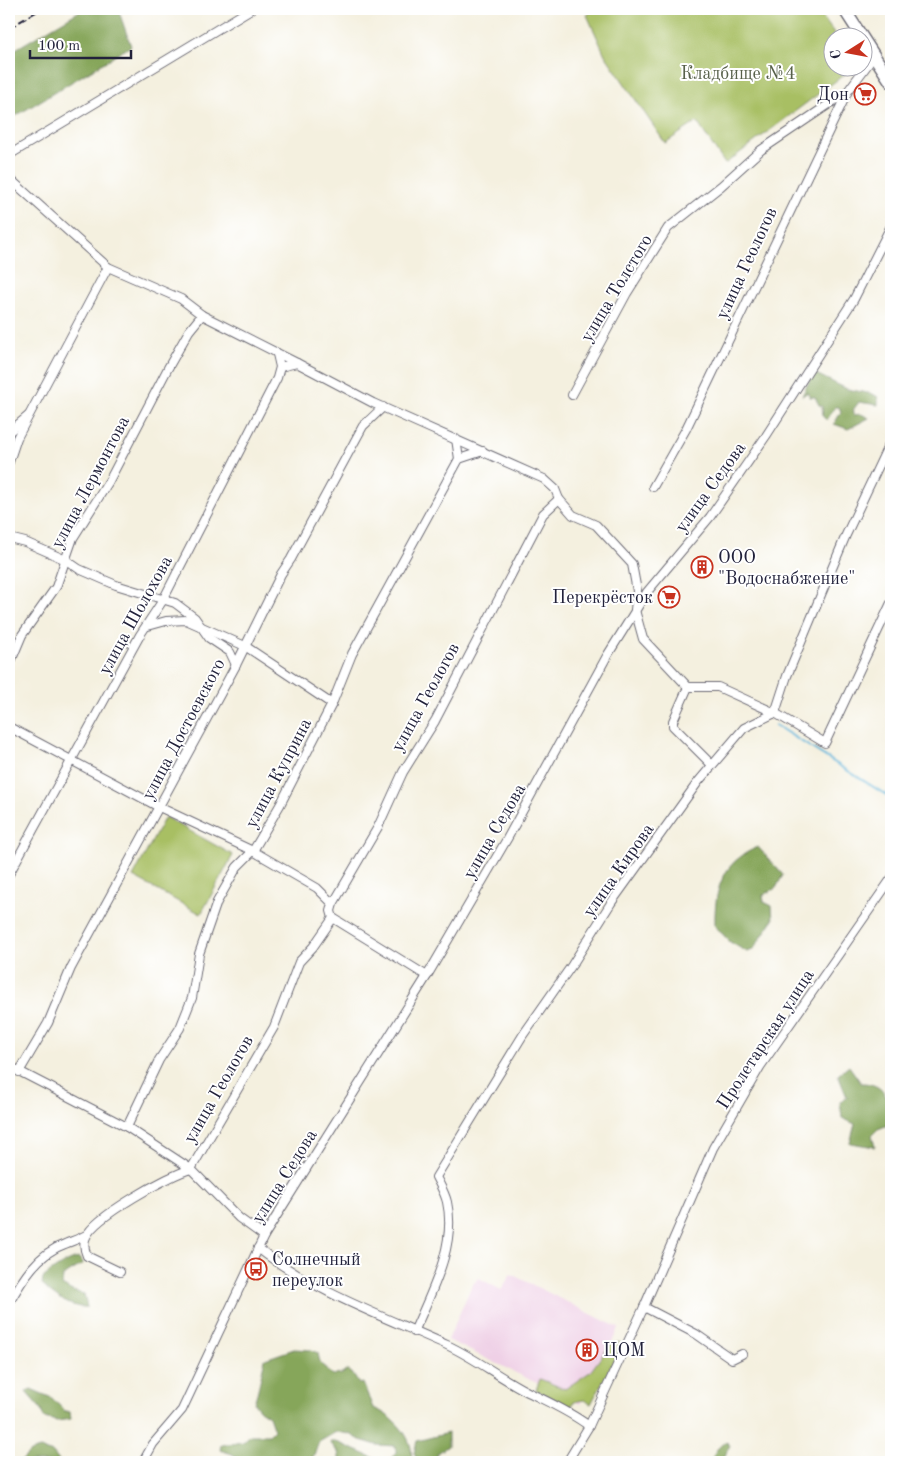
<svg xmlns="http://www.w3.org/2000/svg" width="900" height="1471" font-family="'Old Standard TT',serif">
<rect width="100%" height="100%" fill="#fff"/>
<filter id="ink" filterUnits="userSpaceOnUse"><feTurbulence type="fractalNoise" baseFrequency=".02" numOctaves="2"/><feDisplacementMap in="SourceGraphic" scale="10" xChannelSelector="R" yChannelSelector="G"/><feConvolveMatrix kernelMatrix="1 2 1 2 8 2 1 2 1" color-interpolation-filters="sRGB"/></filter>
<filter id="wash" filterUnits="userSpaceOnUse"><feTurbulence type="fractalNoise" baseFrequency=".0096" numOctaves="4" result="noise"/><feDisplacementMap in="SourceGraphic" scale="20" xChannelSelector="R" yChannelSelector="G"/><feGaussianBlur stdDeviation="1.12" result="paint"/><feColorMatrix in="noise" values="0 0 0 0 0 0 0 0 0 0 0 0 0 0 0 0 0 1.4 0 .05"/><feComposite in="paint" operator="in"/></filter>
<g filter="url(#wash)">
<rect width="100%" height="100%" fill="#f4f0df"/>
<!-- built -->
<path fill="#efd0e6" d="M511,1274l108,54 -39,76 -132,-64 24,-55 7,-7 22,12z"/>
<!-- green -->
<g fill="#a8bf64" stroke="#657050">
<path d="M595,9h222l20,28 -5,1v30h21l-128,96 -28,-42 -32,21 -60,-88 -18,-40z"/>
<path d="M165,817l68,38 -32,59 -68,-37z"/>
<path d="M619,1342l3,3 -31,59 -7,-4 -11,2 -2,5 -35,-17 4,-11 25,10 25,-17 20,-27z"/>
</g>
<!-- forest -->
<g fill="#86a65a" stroke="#54644a">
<path d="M83,9h35l13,37 -122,74v-67z"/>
<path d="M816,374l31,15 26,5 5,3v8l-19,-3 -6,8 1,5 7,-1 8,4 -21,11 -14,-5 7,-12 -2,-5h-4l-8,13 -4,-3 -1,-11 -3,-1 -4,-8h-5l-2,-5 -6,4 8,-17z"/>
<path d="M758,847l25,28 -7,13 -13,7 1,7 8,4 1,14 -20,30 -6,2 -17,-10 -15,-16c-1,-37 7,-64 43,-79z"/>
<path d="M849,1066l12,17c26,0 30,20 30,41l-13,5 -6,6 3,12 -25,-4 5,-19 -13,-6 -2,-16 7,-5 -9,-22z"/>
<path d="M79,1258l4,6 -20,12 -1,9 10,6 12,3 3,13c-14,2 -37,-12 -45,-23l1,-6c8,-7 26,-19 36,-20z"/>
<path d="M294,1349l17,1 7,3 2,10 13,12 9,-1 5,-4 5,3 7,11 4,-1 10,25c19,6 43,31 38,52l-13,2 -6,-5 4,-5v-6l-19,-1 -17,-5 -10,-6 -14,-2 -17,10 -8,20h-67l-12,-8 -12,-4 1,-5 22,-3 7,-7h19l5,-5 -5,-14 -9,-6 -6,-7c5,-14 7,-29 11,-44z"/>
<path d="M31,1389l21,9 13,13 5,1 1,7 -14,2 -13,-3 -4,-10 -14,-16z"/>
<path d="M448,1433v13l-10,7 -4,9h-16l-4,-9 3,-12z"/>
<path d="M726,1441l4,4 -7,15 2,2h-14l5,-12z"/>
<path d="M330,1442h7l46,20h-44v-8z"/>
<path d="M40,1449l13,4 7,9h-40l10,-10z"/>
</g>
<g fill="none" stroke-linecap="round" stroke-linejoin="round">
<!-- stream -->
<path stroke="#5db4da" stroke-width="2" d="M775,725l116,73"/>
</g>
</g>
<g filter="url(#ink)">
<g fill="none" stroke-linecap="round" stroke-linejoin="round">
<!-- street casing -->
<g stroke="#6c6a74" stroke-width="10">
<g id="street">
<path d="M9,155l242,-146"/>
<path d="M9,178l99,89 73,32 21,16 95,48"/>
<path d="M277,354l3,13 17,-4 76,40 171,76 11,10 4,10 14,16 23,10 36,39 5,27 -2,19 8,29 45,48 -15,34v5l39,39"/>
<path d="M572,395l55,-102 41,-65 53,-42 40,-36 86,-58"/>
<path d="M9,432l19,-16"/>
<path d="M456,439l3,20"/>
<path d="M9,462l8,-24 91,-171"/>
<path d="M653,487l33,-58 162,-338 26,-35"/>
<path d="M9,538l16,4 41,18 13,9 37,16 59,18 20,15 14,20 21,14 6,13"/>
<path d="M148,626l18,-5 20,-1 59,26 87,58"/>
<path d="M9,666l13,-31 34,-48 17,-49 36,-57 59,-113 21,-37 13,-16"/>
<path d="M688,687h30l57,26 50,30 66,-140"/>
<path d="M9,727l150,80 94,44 64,37 16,16"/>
<path d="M9,874l131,-239 23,-35 114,-222 3,-11"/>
<path d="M427,976l-94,-58 -2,-7 2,-7 45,-77 25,-55 32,-51 108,-207 16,-15"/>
<path d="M9,1066l118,61 64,42 48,49 25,18"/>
<path d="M19,1072l29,-49 23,-55 165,-303 45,-91 10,-15 72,-133 20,-19"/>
<path d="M127,1127l32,-67 21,-32 12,-30 7,-44 18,-52 20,-35 16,-16 27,-46 52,-101 20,-50 107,-195 24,-8"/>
<path d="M258,1248c56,44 125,68 189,97 28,13 52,32 79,46 22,11 43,20 63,35"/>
<path d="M120,1272l-33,-16c-3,-7 -4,-13 -1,-19 8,-20 83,-62 105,-68l83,-142 25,-65 14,-15 20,-29"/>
<path d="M9,1303c13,-23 29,-50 56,-59 7,-3 14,-5 21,-9"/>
<path d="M644,1307l52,27 36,25 10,-5"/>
<path d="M414,1332c17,-40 43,-86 33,-130 -2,-9 -7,-17 -11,-25l87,-142 49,-70 39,-62 87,-121 46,-54 31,-15 12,-37 59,-141 45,-95"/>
<path d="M143,1462l10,-18 29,-34 82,-174 163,-260 80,-137 100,-183 40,-64 63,-75 56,-81 88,-137 37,-73"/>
<path d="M567,1462l22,-36 55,-119 69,-159 47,-81 131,-188"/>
</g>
</g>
<!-- secondary casing -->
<g stroke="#6c6a74" stroke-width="14">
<path id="secondary" d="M844,9l47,73"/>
</g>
<!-- street -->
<use href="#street" stroke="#fff" stroke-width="8"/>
<!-- secondary -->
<use href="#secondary" stroke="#fff" stroke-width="11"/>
<!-- rail -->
<path stroke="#22223b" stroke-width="2" stroke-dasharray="8 4" stroke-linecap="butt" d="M9,28l32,-19"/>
</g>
</g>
<!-- icons -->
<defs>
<g id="supermarket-ring" transform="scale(1.125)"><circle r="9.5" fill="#fff" stroke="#c8321e" stroke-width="1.5"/><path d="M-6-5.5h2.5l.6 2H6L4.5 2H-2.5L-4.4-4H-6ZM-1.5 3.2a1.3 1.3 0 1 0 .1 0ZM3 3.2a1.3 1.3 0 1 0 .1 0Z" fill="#c8321e"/></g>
<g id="building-ring" transform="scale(1.125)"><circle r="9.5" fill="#fff" stroke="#c8321e" stroke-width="1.5"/><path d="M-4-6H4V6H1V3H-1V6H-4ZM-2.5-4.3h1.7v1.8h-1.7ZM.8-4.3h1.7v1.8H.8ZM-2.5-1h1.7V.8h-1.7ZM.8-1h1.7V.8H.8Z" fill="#c8321e"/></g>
<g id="bus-ring" transform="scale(1.125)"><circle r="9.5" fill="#fff" stroke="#c8321e" stroke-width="1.5"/><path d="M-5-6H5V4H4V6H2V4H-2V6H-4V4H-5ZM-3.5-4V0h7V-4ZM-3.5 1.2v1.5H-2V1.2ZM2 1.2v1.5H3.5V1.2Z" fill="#c8321e"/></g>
</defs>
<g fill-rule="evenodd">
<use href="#supermarket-ring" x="865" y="94"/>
<use href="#building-ring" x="702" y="567"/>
<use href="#supermarket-ring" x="669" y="597"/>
<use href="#bus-ring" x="256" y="1269"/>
<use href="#building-ring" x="587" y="1350"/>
</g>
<g text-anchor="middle" stroke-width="4" stroke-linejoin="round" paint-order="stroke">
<!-- park labels -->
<g font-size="18" fill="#58614b" stroke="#fff">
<text x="738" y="79">Кладбище №4</text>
</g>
<!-- poi labels -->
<g font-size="18" fill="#22223b" stroke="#fff" text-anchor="start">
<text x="849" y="100" text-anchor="end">Дон</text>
<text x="718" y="563">ООО<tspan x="718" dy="21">"Водоснабжение"</tspan></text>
<text x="653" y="603" text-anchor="end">Перекрёсток</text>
<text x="272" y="1265">Солнечный<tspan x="272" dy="21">переулок</tspan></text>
<text x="603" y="1356">ЦОМ</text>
</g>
<!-- street labels -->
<g font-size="18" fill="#22223b" stroke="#fff">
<text transform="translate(746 263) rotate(-65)" y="6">улица Геологов</text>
<text transform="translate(616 288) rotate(-59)" y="6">улица Толстого</text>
<text transform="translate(90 482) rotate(-62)" y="6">улица Лермонтова</text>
<text transform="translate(710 487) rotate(-54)" y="6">улица Седова</text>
<text transform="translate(135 615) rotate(-61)" y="6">улица Шолохова</text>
<text transform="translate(425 697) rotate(-61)" y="6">улица Геологов</text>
<text transform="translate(183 729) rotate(-62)" y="6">улица Достоевского</text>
<text transform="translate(278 773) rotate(-62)" y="6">улица Куприна</text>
<text transform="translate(494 831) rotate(-60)" y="6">улица Седова</text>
<text transform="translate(618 870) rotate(-55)" y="6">улица Кирова</text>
<text transform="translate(765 1039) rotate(-57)" y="6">Пролетарская улица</text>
<text transform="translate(218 1089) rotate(-60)" y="6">улица Геологов</text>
<text transform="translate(284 1176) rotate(-58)" y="6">улица Седова</text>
</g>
</g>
<!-- margin -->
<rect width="900" height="1471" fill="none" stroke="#fff" stroke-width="30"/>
<!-- north arrow -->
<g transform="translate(848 52) rotate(259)"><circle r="24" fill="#ffffff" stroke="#a7a7b1"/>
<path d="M0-4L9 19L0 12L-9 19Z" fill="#c8321e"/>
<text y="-8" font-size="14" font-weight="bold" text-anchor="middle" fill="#22223b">С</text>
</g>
<!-- scale -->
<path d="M30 50v8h101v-8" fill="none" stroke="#22223b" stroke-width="2.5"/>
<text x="38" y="50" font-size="15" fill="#22223b" stroke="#ffffff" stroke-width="4" paint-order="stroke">100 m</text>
</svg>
